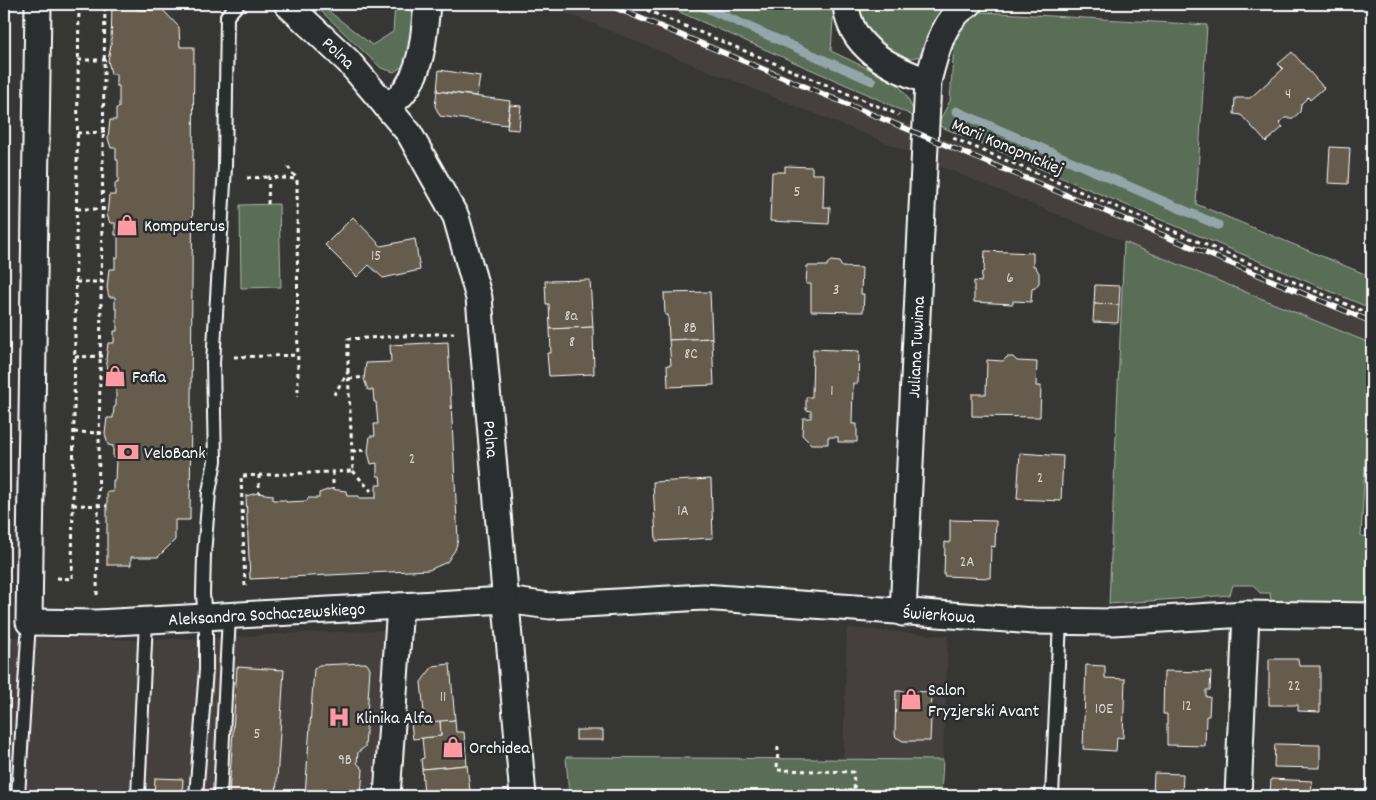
<svg xmlns="http://www.w3.org/2000/svg" width="1376" height="800" font-family="Dekko,sans-serif">
<rect width="100%" height="100%" fill="#363634"/>
<filter id="ink" filterUnits="userSpaceOnUse"><feTurbulence type="fractalNoise" baseFrequency=".02" numOctaves="2"/><feDisplacementMap in="SourceGraphic" scale="10" xChannelSelector="R" yChannelSelector="G"/><feConvolveMatrix kernelMatrix="1 2 1 2 8 2 1 2 1" color-interpolation-filters="sRGB"/></filter>
<g filter="url(#ink)">
<!-- built -->
<g fill="#44413c">
<path d="M544,4h73l300,124 -3,26z"/>
<path d="M939,136l433,183v25l-437,-180z"/>
<path d="M847,628l101,8 -5,124 -100,-1z"/>
<path d="M387,630l-11,166h-372v-81l4,-4 3,-74 121,3 84,-2 84,-5z"/>
</g>
<!-- green -->
<g fill="#5a6d57" stroke="#acb6ab">
<path d="M395,4h22l-9,48 -5,14 -9,6 -13,-4 -60,-57 1,-5 50,39 21,-13z"/>
<path d="M661,4h173l-3,47 65,31 10,13 11,23 -50,-24z"/>
<path d="M855,4h89l-1,3 -7,11 -7,24 -9,14 -15,4 -12,-1 -24,-22z"/>
<path d="M981,12l226,13 -11,179 176,73v32l-435,-184 13,-24 5,-70z"/>
<path d="M279,204l2,83 -40,1 -1,-83z"/>
<path d="M1124,242l248,102 -11,192 11,1v68l-101,-3 -1,-9h-10l-7,-8h-20l-3,10 -121,9z"/>
<path d="M11,637l-3,74 -4,4v-75z"/>
<path d="M566,757l377,3 -2,36h-372z"/>
</g>
<g fill="none" stroke-linecap="round" stroke-linejoin="round">
<!-- stream -->
<g stroke="#95a6aa" stroke-width="9">
<path d="M697,4l175,77"/>
<path d="M956,111l262,114"/>
</g>
</g>
<!-- building -->
<g fill="#655c4d" stroke="#fff">
<path d="M112,4h24l1,6h26l16,17 1,20h14l-4,473h-15v20l-17,17h-27v8h-24v-73h6v-12h2l1,-22h-3v-12l-5,-1 -3,-12 2,-15h6l1,-11 2,-1v-23h-3l1,-12 -6,-1 -2,-11 2,-16h6v-12h3v-22h-2v-12h-6l-2,-9 2,-19h6v-11l3,-1v-22h-3v-12h-5l-3,-8 2,-20h6v-12h3v-23h-2v-12h-5l-3,-10 2,-18h6v-12h3v-22h-3v-12h-5l-3,-14 3,-15z"/>
<path d="M358,4h11l-2,4z"/>
<path d="M1292,52l32,36 -14,12 -2,-3 -7,7 -1,8 -7,6h-8l-6,5 4,4 -17,15 -25,-27 -7,-1 1,-16h15l33,-29 -5,-5z"/>
<path d="M439,70l41,6 -3,20 -40,-5z"/>
<path d="M437,91l73,10 -3,24 -67,-9 -5,-10z"/>
<path d="M510,105l11,1 -2,24 -12,-1z"/>
<path d="M1330,147l20,1 -2,36 -20,-1z"/>
<path d="M785,166l27,1v7h12l-1,33h7l-1,17 -59,-3 2,-49h13z"/>
<path d="M353,217l28,29 34,-7 5,31 -37,8 -14,-13 -12,12 -32,-32z"/>
<path d="M985,251l48,2v13h2l4,7v10l-4,5 -3,1 -1,13 -18,-1v3l-39,-2v-21l7,1 1,-10 2,-1z"/>
<path d="M831,261l8,1 3,5 20,1 -1,26h3l-1,18 -52,-1v-27h-5l1,-18h20v-2z"/>
<path d="M590,280l3,47 -43,2 -1,-25h-3l-1,-23z"/>
<path d="M1095,285l25,1 -1,19 -25,-1z"/>
<path d="M710,292l2,46 -43,2 -1,-25h-3l-1,-22z"/>
<path d="M1094,304l25,1 -1,18 -25,-1z"/>
<path d="M593,327l1,47 -45,2 -2,-23h4l-1,-24z"/>
<path d="M712,338l2,47 -46,2 -1,-22h4l-2,-25z"/>
<path d="M448,342l10,198 -3,10 -8,12 -18,8 -179,9 -4,-83 11,-3 16,2v5h12l1,2 21,-1 1,-3h11v-5l11,-4 16,2 1,5h12v2h17v-13h5l-1,-9h-3v-13l-6,1 -3,-12 2,-16h5l-1,-12h4l-2,-22h-2l-1,-12h-5l-4,-11 2,-16 25,-1 -1,-17z"/>
<path d="M813,349l46,2 -1,32h-5l-1,41h5v18h-19v-5h-10v7h-17l-9,-9 1,-17h8v-7l-5,-1v-13h6z"/>
<path d="M1007,357h6l4,4 20,1 -1,24h5l-1,31 -68,-1v-22h14l1,-34 16,1z"/>
<path d="M1020,453l43,3 -2,45 -44,-2z"/>
<path d="M711,479l2,59 -57,3 -3,-59z"/>
<path d="M950,520l46,1 -1,26 -4,-1 -1,32 -46,-2 1,-34 5,1z"/>
<path d="M1370,658h2v31l-4,-1z"/>
<path d="M1269,659h29l1,7h21v46l-22,-1v-6h-29z"/>
<path d="M366,663l4,5 -5,79 -7,5 -1,11 6,6 -2,27h-56l9,-127 5,-4z"/>
<path d="M450,664l5,56 -30,3 -4,-41 12,-16z"/>
<path d="M1086,665l19,1v12l20,1 -2,59 -6,-1 -1,14 -33,-2z"/>
<path d="M237,667l47,3 -8,126h-47z"/>
<path d="M1164,671l47,1 -1,18h-4v7h4l-1,19h-3l-1,30 -38,-1v-31h-4z"/>
<path d="M896,691l36,1 -2,49h-27l-7,-4 -1,-3z"/>
<path d="M455,720l1,12h8l3,33 -45,4 -1,-10 3,-1 -2,-20 19,-2 -1,-15z"/>
<path d="M440,721l1,15 -28,3 -2,-15z"/>
<rect x="576" y="730" width="27" height="10"/>
<path d="M1275,744l45,1v23l-46,-1z"/>
<path d="M467,765l3,26 -46,4 -2,-26z"/>
<path d="M1154,773l29,1 -1,22h-29z"/>
<path d="M155,778l28,1 -1,17h-28z"/>
<path d="M1271,779l41,2 -1,15h-41z"/>
</g>
<g fill="none" stroke-linecap="round" stroke-linejoin="round">
<!-- lane casing -->
<g stroke="#fff" stroke-width="16">
<g id="lane">
<path d="M18,796l11,-174"/>
<path d="M138,796l8,-175"/>
<path d="M196,796l10,-126v-36l-3,-40 1,-39 5,-63 6,-31 -2,-98 12,-196 2,-151 11,-12"/>
<path d="M220,796l9,-180"/>
<path d="M1052,796l8,-175"/>
</g>
</g>
<!-- street casing -->
<g stroke="#fff" stroke-width="29">
<g id="street">
<path id="s1" d="M38,4l-9,618 68,1 409,-23 44,6 153,-9 331,24 79,1 133,-8 126,2"/>
<path id="s2" d="M287,4l61,57 61,72 47,84 23,81 44,498"/>
<path d="M846,4c3,44 46,65 82,77"/>
<path d="M386,106c5,-4 12,-7 16,-12 21,-24 22,-60 25,-90"/>
<path id="s3" d="M903,613l25,-532c8,-28 14,-62 41,-77"/>
<path d="M387,796l13,-190"/>
<path d="M1238,796l8,-182"/>
</g>
</g>
<!-- path -->
<g stroke="#fff" stroke-width="3" stroke-dasharray="4 4" stroke-linecap="butt">
<path d="M632,4l267,111"/>
<path d="M78,60h30"/>
<path d="M77,133l32,-1"/>
<path d="M953,138l419,177"/>
<path d="M288,167l9,12 1,218"/>
<path d="M247,178l22,-1"/>
<path d="M268,204l1,-27 28,2"/>
<path d="M77,209h31"/>
<path d="M76,282h31"/>
<path d="M75,357l31,-1"/>
<path d="M234,357l64,-2"/>
<path d="M348,372v-33l106,-6"/>
<path d="M349,379l15,-2"/>
<path d="M74,432l31,1"/>
<path d="M352,451l16,-1"/>
<path d="M353,471l18,20"/>
<path d="M333,472v17"/>
<path d="M259,475v18"/>
<path d="M73,505l34,1"/>
<path d="M57,578l15,1 7,-575"/>
<path d="M245,586l-4,-110 112,-5 -5,-99 -15,24"/>
<path d="M97,595l8,-591"/>
<path d="M778,747l-1,23 76,2 2,24"/>
</g>
<!-- lane -->
<use href="#lane" stroke="#2a2d2e" stroke-width="12"/>
<!-- street -->
<use href="#street" stroke="#2a2d2e" stroke-width="25"/>
<!-- rail casing -->
<g stroke="#fff" stroke-width="5.5">
<path id="rail" d="M606,4l766,318"/>
</g>
<!-- rail -->
<use href="#rail" stroke="#2a2d2e" stroke-width="4" stroke-dasharray="11" stroke-linecap="butt"/>
</g>
</g>
<!-- icons -->
<defs>
<g id="shop-bare" transform="scale(1.725)"><path d="M-5-2.5h2.3a2.7 3.5 0 0 1 5.4 0H5L5.5 6h-11ZM-1.5-2.5h3a1.5 2.3 0 0 0-3 0Z" fill="#ff9aa2" stroke="#2a2d2e" stroke-width="2.5" paint-order="stroke"/></g>
<g id="bank-bare" transform="scale(1.725)"><path d="M-6-4H6V4H-6ZM0-2.3a2.3 2.3 0 1 0 0 4.6a2.3 2.3 0 1 0 0-4.6Z" fill="#ff9aa2" stroke="#2a2d2e" stroke-width="2.5" paint-order="stroke"/></g>
<g id="hospital-bare" transform="scale(1.725)"><path d="M-5-5h3v3.5h4V-5h3V5h-3V1.5h-4V5h-3Z" fill="#ff9aa2" stroke="#2a2d2e" stroke-width="2.5" paint-order="stroke"/></g>
</defs>
<g fill-rule="evenodd">
<use href="#shop-bare" x="127" y="225"/>
<use href="#shop-bare" x="115" y="376"/>
<use href="#bank-bare" x="128" y="452"/>
<use href="#shop-bare" x="911" y="699"/>
<use href="#hospital-bare" x="339" y="717"/>
<use href="#shop-bare" x="453" y="747"/>
</g>
<g text-anchor="middle" stroke-width="5" stroke-linejoin="round" paint-order="stroke">
<!-- number labels -->
<g font-size="15" fill="#d8d6d2">
<text x="1288" y="98">4</text>
<text x="797" y="196">5</text>
<text x="376" y="260">15</text>
<text x="1010" y="282">6</text>
<text x="836" y="294">3</text>
<text x="571" y="320">8a</text>
<text x="690" y="332">8B</text>
<text x="572" y="346">8</text>
<text x="691" y="358">8C</text>
<text x="832" y="395">1</text>
<text x="412" y="463">2</text>
<text x="1040" y="482">2</text>
<text x="683" y="515">1A</text>
<text x="967" y="566">2A</text>
<text x="1294" y="690">22</text>
<text x="443" y="701">11</text>
<text x="1187" y="710">12</text>
<text x="1104" y="713">10E</text>
<text x="257" y="738">5</text>
<text x="345" y="764">9B</text>
</g>
<!-- street labels -->
<g font-size="18" fill="#fff" stroke="#2a2d2e">
<text dy="6" stroke="none"><textPath href="#s2" startOffset="71">Polna</textPath></text>
<text transform="translate(1008 146) rotate(23)" y="6">Marii Konopnickiej</text>
<text dy="6" stroke="none"><textPath href="#s3" startOffset="266">Juliana Tuwima</textPath></text>
<text dy="6" stroke="none"><textPath href="#s2" startOffset="500">Polna</textPath></text>
<text dy="6" stroke="none"><textPath href="#s1" startOffset="856">Aleksandra Sochaczewskiego</textPath></text>
<text dy="6" stroke="none"><textPath href="#s1" startOffset="1530">Świerkowa</textPath></text>
</g>
<!-- poi labels -->
<g font-size="18" fill="#fff" stroke="#2a2d2e" text-anchor="start">
<text x="144" y="231">Komputerus</text>
<text x="132" y="382">Fafla</text>
<text x="144" y="458">VeloBank</text>
<text x="928" y="695">Salon<tspan x="928" dy="21">Fryzjerski Avant</tspan></text>
<text x="356" y="723">Klinika Alfa</text>
<text x="469" y="753">Orchidea</text>
</g>
</g>
<!-- margin -->
<rect width="1376" height="800" fill="none" stroke="#2a2d2e" stroke-width="20"/>
<rect x="10" y="10" width="1356" height="780" fill="none" stroke="#fff" stroke-width="2" filter="url(#ink)"/>
</svg>
